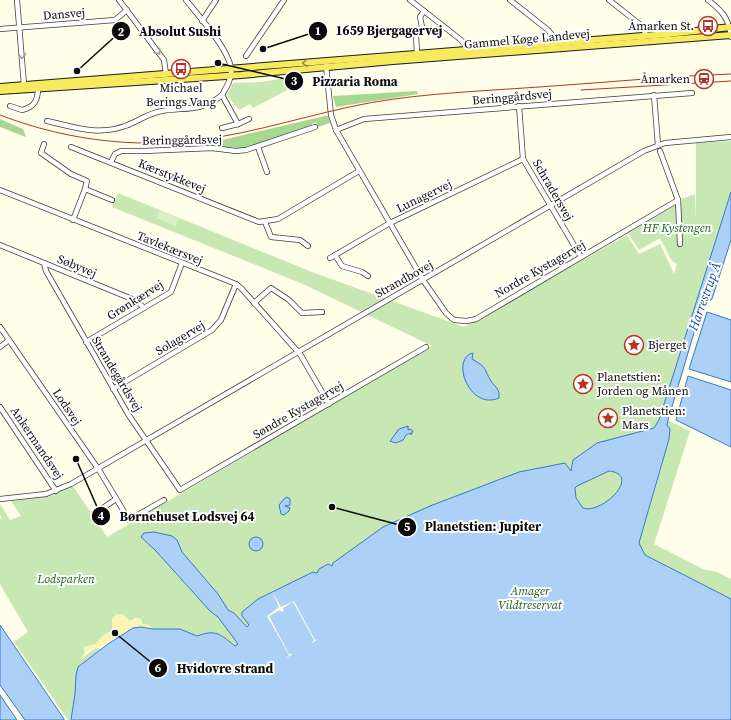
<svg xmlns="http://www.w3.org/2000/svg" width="731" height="720" font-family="'Source Serif 4',serif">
<rect width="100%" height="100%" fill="#fffee8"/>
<!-- green -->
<g fill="#c7e8b3" fill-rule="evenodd">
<path d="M292,77l5,8 -44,23 -3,-4 -11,6 -12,-15 6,-12 28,-1z"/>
<path d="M731,141v51l-72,229 -16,109 18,-61 6,-49 23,11 -36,113 49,25 14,3 14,7v141h-663l-54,-78 14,-10 -28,-48v-65l2,-1 -2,-3v-11l10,16 11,-4 -10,-15 40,-5 22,-10 34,51 325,-191 -129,-62 -191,-77 6,-14 194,79 152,55 163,-92 12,19 21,-10 14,30 3,-10 -5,-3 -12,-23 -21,12 -11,-17 53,-31v-3l14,-5 1,28v-79zM144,533l73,83 -7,-5 -54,-60 -15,-14zM117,614h6l7,7 6,-3 5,1 1,5 8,2 3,3h27l-76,21 -8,-2 -16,11 5,-6 -1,-6 12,-3c4,-5 9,-13 16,-12v-14z"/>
</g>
<!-- forest -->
<g fill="#a7d892">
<path d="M417,91l1,3 -82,13 -3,-11z"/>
<path d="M325,116h3l2,7 -12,4 -2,-5 -3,1 -2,3 -56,20 -14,2 -30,-2 -6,-2z"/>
<path d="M0,119l23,10 3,8 -26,-10z"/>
</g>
<!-- sand -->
<path fill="#faf5b5" d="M117,614h6l7,7 9,-3 3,6 7,1 4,4 -12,-2 -56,26 -1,-6 12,-3 4,-6 8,-6h4v-14z"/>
<!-- pitch -->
<path fill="#daefc5" d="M160,210l19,8 -3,8 -19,-8z"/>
<!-- water -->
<g fill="#add0f6" stroke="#3579cc" fill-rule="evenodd">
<path d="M731,192v48l-19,59 -10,7 -34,114 -1,5 3,4 -1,10 -30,104 6,12 86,44v121h-660l4,-26 1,-19 2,-8 30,-23 25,-16 8,-1 12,2h27l17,7c19,-7 23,-2 38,10l3,-2 -20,-27 -8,-6 -54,-60 -15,-14 3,-4 10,-1 18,4 5,4 5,12 36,42 10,16 6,3 13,14 2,-2 -7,-9v-4l16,-13 55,-27 4,1 2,-4 9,-5 4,2 1,-3 50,-36 47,-21 89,-34 46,-9 6,8 2,-11 24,-17 57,-15 5,-8zM609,471c34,4 -8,44 -26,37l-7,-10 -1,-10 2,-2z"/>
<path d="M707,312l24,8v62l-42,-13z"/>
<path d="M473,353l-1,6c16,9 11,9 19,22 5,7 9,8 8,17 -30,13 -49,-40 -26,-45z"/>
<path d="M688,376l43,14v57l-55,-27z"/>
<path d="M408,426v4l2,-1 3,2 -2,4v-2l-5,2 -3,5 -7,3 -6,-2 9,-12z"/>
<path d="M287,497l3,2v6l-5,1 5,2 -1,3 -5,4 -3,-1 -2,-9 5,-6z"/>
<circle cx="256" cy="544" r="7"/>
<path d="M0,625l64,94v1h-39l-25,-35z"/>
<path d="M0,695l17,25h-17z"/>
</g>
<!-- pier -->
<path fill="#fffee8" d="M272,591l9,16 13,-6 21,39 3,-1 -7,5 3,-4 -21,-38 -10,6 1,3 -3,1 -1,-2 -11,6 20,38h4l-7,4 3,-3 -22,-39 12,-9z"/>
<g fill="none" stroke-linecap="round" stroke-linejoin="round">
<!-- minor casing -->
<g stroke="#3d3d3d" stroke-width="6">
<g id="minor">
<path d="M17,0l7,85"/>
<path d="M119,0l45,60 2,14"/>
<path d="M186,0c12,15 45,52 45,70 1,9 -5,18 -9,25l16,29"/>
<path d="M410,0l51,40 8,10"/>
<path d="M510,0l38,30 10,12"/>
<path d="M609,0l33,26 4,9"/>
<path d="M708,0c14,11 21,18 23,37"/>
<path d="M202,21l14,-21"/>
<path d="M0,29l115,-9 12,-10"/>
<path d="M417,54l-1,-19 6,-8 -2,-10 4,-6"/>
<path d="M246,56l38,-56"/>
<path d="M326,66l5,49 5,15 87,150 23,33 8,7 13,1 9,-2 202,-119"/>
<path d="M654,95l4,50"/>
<path d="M10,106l12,4c12,-3 16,-9 16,-22"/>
<path d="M519,106l4,53 58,98"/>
<path d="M47,121c27,6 51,15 78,5 12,-4 23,-13 37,-15 23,-4 40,1 60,-16"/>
<path d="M222,128l16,-4 11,-5"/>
<path d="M336,130l28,-11 328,-26"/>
<path d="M44,144l-3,9 30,21 16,7 -2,8"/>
<path d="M71,147l188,75 19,-3 81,-48"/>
<path d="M258,147l9,25"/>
<path d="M660,151l18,49 2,44"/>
<path d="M111,162l4,-8 6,-3h23l68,-3 24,3 10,-1 69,-23"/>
<path d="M0,190l236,94 5,4 59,66 29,50"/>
<path d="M73,220l12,-31 27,11"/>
<path d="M265,222l6,15 29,3 8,6"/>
<path d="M0,245l137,56 7,7"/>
<path d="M335,255l7,11 20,6 6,4"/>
<path d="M330,258l60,-35 133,-64"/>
<path d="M44,263l2,8 82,143 52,76 246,-143"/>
<path d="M254,303l17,-15 18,12 13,13 20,-1"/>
<path d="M0,327l99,143 30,50 35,-20"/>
<path d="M86,342l85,-50 11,-29"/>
<path d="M0,347l9,-7"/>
<path d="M113,389l99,-59 9,-10 15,-36"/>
<path d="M0,407l56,84"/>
<path d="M0,499l46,-5 25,-10 573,-333 21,-8 66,-6"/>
<path d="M97,512l19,-13"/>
</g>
</g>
<!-- major casing -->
<g stroke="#1b1b1b" stroke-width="8">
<g id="major">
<path d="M0,87l668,-53 63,-7"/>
<path d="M0,91l241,-16 152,-14 338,-26"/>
</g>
</g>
<!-- minor -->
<use href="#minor" stroke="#fff" stroke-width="4.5"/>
<!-- major -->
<use href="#major" stroke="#f8ea5f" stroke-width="6"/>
<!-- tram -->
<g stroke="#b93324" stroke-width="1">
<path d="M581,90l150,-9"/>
<path d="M0,115c70,27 146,35 219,22 59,-10 115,-30 175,-38 52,-7 106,-9 159,-13 59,-4 119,-10 178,-12"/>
</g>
</g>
<!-- one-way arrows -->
<defs><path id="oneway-chevron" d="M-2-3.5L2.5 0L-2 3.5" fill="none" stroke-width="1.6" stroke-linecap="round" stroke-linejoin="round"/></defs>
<g stroke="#9d9d9d">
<use href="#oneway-chevron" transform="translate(158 52) rotate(54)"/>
<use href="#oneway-chevron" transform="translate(22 56) rotate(86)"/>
</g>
<use stroke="#99903d" href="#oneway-chevron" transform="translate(305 63) rotate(175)"/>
<!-- icons -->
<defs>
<g id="bus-ring" transform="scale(1)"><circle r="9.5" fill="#fff" stroke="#b93324" stroke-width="1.5"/><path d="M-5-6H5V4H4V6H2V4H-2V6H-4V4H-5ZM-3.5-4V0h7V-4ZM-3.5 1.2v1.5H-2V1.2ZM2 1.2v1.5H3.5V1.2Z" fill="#b93324"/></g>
<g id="station-ring" transform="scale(1)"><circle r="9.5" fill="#fff" stroke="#b93324" stroke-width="1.5"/><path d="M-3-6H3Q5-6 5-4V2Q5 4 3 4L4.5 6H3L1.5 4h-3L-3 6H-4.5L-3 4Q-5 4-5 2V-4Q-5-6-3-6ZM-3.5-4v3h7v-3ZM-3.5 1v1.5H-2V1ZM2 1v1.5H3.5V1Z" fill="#b93324"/></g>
<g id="sight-ring" transform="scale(1)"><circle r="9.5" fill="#fff" stroke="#b93324" stroke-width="1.5"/><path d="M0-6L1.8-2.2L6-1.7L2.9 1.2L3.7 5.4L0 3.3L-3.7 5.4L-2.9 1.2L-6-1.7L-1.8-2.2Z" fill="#b93324"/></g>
</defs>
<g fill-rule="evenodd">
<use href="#bus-ring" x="708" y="26"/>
<use href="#bus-ring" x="181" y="69"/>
<use href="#station-ring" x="704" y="79"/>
<use href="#sight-ring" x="634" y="345"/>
<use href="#sight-ring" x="583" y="384"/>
<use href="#sight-ring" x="608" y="418"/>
</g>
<g text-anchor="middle" stroke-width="4" stroke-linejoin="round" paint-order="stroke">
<!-- street labels -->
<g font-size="12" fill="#0a0a0a" stroke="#fff">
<text transform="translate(64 14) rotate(-5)" y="4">Dansvej</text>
<text transform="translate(527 39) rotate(-5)" y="4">Gammel Køge Landevej</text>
<text transform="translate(512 97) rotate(-5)" y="4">Beringgårdsvej</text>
<text transform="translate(182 140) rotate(-1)" y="4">Beringgårdsvej</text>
<text transform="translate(172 176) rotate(22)" y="4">Kærstykkevej</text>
<text transform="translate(553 190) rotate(60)" y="4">Schradersvej</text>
<text transform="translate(424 196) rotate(-26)" y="4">Lunagervej</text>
<text transform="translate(170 248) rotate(22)" y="4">Tavlekærsvej</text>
<text transform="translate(77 266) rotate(22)" y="4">Søbyvej</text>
<text transform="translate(540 269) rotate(-30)" y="4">Nordre Kystagervej</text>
<text transform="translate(404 279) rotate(-29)" y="4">Strandbovej</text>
<text transform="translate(135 300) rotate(-32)" y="4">Grønkærvej</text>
<text transform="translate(180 338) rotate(-31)" y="4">Solagervej</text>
<text transform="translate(117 374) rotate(59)" y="4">Strandegårdsvej</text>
<text transform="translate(67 407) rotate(56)" y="4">Lodsvej</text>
<text transform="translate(298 410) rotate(-30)" y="4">Søndre Kystagervej</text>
<text transform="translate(37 443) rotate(56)" y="4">Ankermandsvej</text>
</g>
<!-- poi labels -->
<g font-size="12" fill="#0a0a0a" stroke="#fff" text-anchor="start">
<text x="694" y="30" text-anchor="end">Åmarken St.</text>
<text x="690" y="83" text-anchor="end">Åmarken</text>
<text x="181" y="92" text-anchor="middle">Michael<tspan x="181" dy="14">Berings Vang</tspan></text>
<text x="648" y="349">Bjerget</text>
<text x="597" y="381">Planetstien:<tspan x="597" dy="14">Jorden og Månen</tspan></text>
<text x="622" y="415">Planetstien:<tspan x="622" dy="14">Mars</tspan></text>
</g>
<!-- park labels -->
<g font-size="12" font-style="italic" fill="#20611c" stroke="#fff">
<text x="677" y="232">HF Kystengen</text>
<text x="66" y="583">Lodsparken</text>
<text x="530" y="595">Amager<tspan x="530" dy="14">Vildtreservat</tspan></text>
</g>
<!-- water labels -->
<g font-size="13" font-style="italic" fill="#164d9a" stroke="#fff">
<text transform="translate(704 296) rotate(-70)" y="5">Harrestrup Å</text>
</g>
</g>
<!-- callouts -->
<path fill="none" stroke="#0a0a0a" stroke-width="1.5" d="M263 49L318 31M77 71L121 31M218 63L294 81M76 459L101 516M332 507L407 527M115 633L158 668"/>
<g fill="#0a0a0a" stroke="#fff" stroke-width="1.5">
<circle cx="263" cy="49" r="4"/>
<circle cx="77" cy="71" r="4"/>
<circle cx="218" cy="63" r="4"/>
<circle cx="76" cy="459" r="4"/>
<circle cx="332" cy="507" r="4"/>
<circle cx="115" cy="633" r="4"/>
<circle cx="318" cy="31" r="10"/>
<circle cx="121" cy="31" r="10"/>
<circle cx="294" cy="81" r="10"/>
<circle cx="101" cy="516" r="10"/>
<circle cx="407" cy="527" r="10"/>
<circle cx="158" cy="668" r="10"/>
</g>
<g font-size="12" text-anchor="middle" font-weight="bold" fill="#fff">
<text x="318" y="35">1</text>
<text x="121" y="36">2</text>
<text x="294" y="85">3</text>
<text x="101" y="520">4</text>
<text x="407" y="531">5</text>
<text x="158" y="672">6</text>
</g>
<g font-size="13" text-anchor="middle" font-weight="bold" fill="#0a0a0a" stroke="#fff" stroke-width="4" stroke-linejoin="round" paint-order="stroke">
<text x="389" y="35">1659 Bjergagervej</text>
<text x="180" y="36">Absolut Sushi</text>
<text x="355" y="86">Pizzaria Roma</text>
<text x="187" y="521">Børnehuset Lodsvej 64</text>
<text x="483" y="531">Planetstien: Jupiter</text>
<text x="225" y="673">Hvidovre strand</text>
</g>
</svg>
